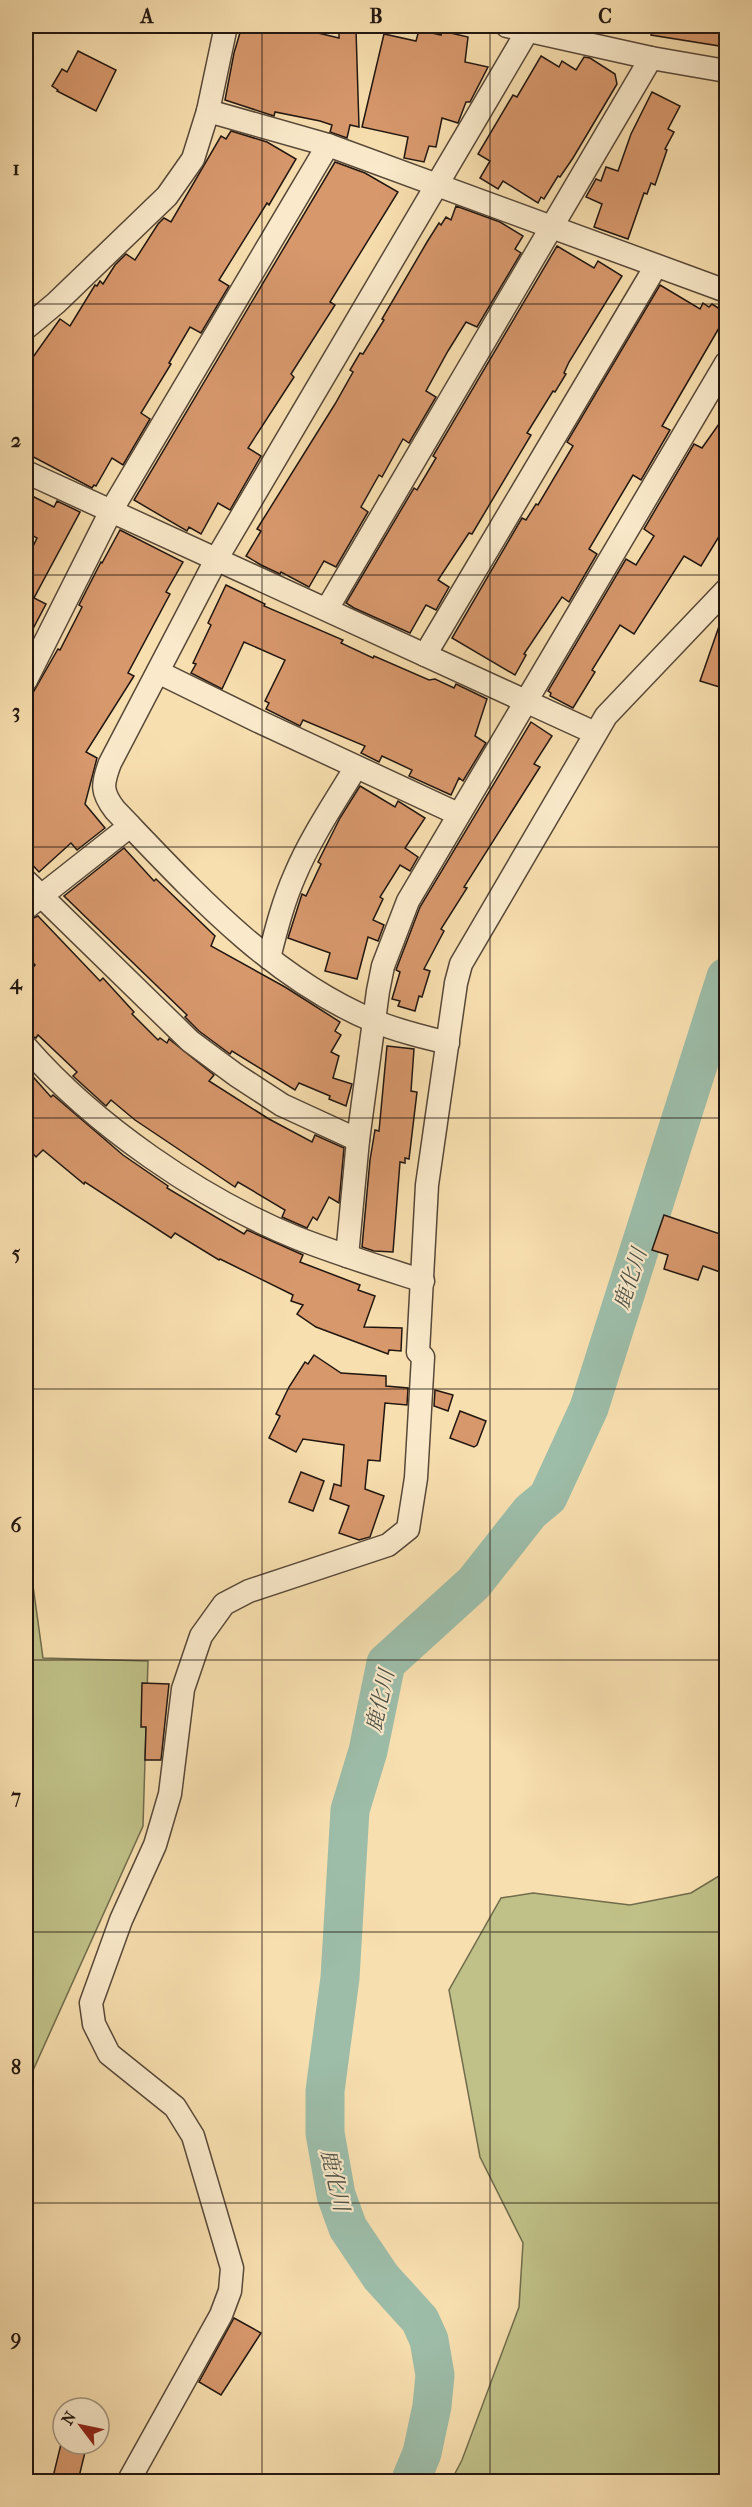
<svg xmlns="http://www.w3.org/2000/svg" width="752" height="2507" font-family="'IM FELL French Canon','Noto Serif JP',serif">
<rect width="100%" height="100%" fill="#f8dfaf"/>
<filter id="stains"><feTurbulence type="fractalNoise" baseFrequency=".00333" numOctaves="4"/><feColorMatrix values="0 0 0 0 .2 0 0 0 0 .09 0 0 0 0 .02 0 0 0 .5 -.17"/></filter>
<radialGradient id="worn" r=".72"><stop offset=".6" stop-color="#630" stop-opacity="0"/><stop offset="1" stop-color="#630" stop-opacity=".3"/></radialGradient>
<!-- green -->
<g fill="#c0c188" stroke="#706c4c" stroke-width="1.5">
<path d="M26,1535l17,123 105,3 -5,165 -113,251 -4,5z"/>
<path d="M726,1862v619h-275l11,-21 57,-153 4,-64 -43,-86 -31,-167 52,-92 32,-5 97,12 61,-12 33,-20z"/>
</g>
<g fill="none" stroke-linecap="round" stroke-linejoin="round">
<!-- river -->
<path stroke="#9dbda9" stroke-width="39" d="M410,2482l12,-29 10,-47 3,-31 -6,-35 -9,-20 -39,-43 -33,-49 -12,-33 -11,-62v-42l15,-113 10,-168 18,-59 18,-88 88,-80 56,-71 18,-15 41,-89 137,-431"/>
</g>
<!-- building -->
<g fill="#d7986c" stroke="#211610" stroke-width="1.5">
<path d="M242,26h47l50,12v-9l17,1 3,97 -9,-2 -3,13 -17,-6 2,-7 -12,-4 -45,-9 -1,4 -49,-16 9,-47z"/>
<path d="M651,26h75v21l-75,-12z"/>
<path d="M419,30l22,5 1,-4 26,6 -3,25 23,5 -18,35h-4l-8,21 -16,-5 -6,29 -7,-1 -5,16 -20,-4 4,-21 -46,-10 22,-93 32,7z"/>
<path d="M78,51l38,19 -20,41 -39,-20 1,-1 -6,-4 10,-17 5,3z"/>
<path d="M541,56l18,11 3,-6 14,9 8,-13 6,1 25,16 2,10 -44,74 -13,19 -2,-1 -14,23 -3,-2 -3,6 -35,-22 -5,8 -18,-11 10,-17 -12,-7 35,-59 4,2z"/>
<path d="M652,92l28,14 -12,23 6,3 -9,17 2,1 -12,35 -4,-2 -4,11 -3,-1 -16,46 -34,-12 8,-23 -16,-7 10,-18 5,2 5,-14 12,4 13,-37z"/>
<path d="M231,131l36,11 29,17 -27,46 -2,-2 -48,77 10,6 -28,47 -11,-6 -21,36 2,1 -30,49 9,6 -27,46 -11,-7 -16,28 -2,-1 -2,3 -66,-35v-86l34,-48 10,7 25,-41 2,1 3,-5 3,3 12,-19 11,-11 9,6 23,-36 6,-6 7,4 50,-86 5,3z"/>
<path d="M335,162l30,11 33,19 -68,110 5,3 -44,69 3,3 -46,71 13,8 -31,54 -12,-7 -17,31 -12,-7 -2,4 -53,-31z"/>
<path d="M456,206l44,16 23,14 -8,13 6,4 -44,74 -11,-5 -18,29 -22,40 10,6 -27,46 -6,-4 -21,38 -3,-2 -18,32 7,5 -32,55 -12,-6 -15,26 -28,-15 -1,2 -19,-9 -15,-9 15,-25 -4,-2 78,-125 18,-32 -3,-2 10,-17 3,1 21,-34 -2,-1 45,-77 12,-19 2,2 5,-8 5,3z"/>
<path d="M557,246l37,22 4,-7 24,15 -53,86 -5,11 2,1 -11,18 -2,-1 -26,42 4,2 -59,99 -3,-1 -31,47 11,7 -13,23 -10,-5 -16,28 -56,-25 -8,-5 68,-115 3,2 19,-32 -3,-2z"/>
<path d="M660,285l40,24 3,-6 6,4 3,-3 14,9v3l-64,110 8,4 -29,50 -8,-5 -44,74 8,5 -28,48 -7,-5 -38,57 2,1 -11,20 -63,-37 70,-120 4,2 10,-16 2,1 35,-59 -6,-4z"/>
<path d="M726,414v111l-25,41 -17,-10 -50,78 -14,-9 -28,45 3,2 -22,36 -23,-12 1,-3 -3,-2 78,-132 10,6 18,-29 -10,-7 50,-85 8,4z"/>
<path d="M26,493l28,14 3,-6 23,11 -46,86 12,6 -20,38v-81l11,-23 -11,-6z"/>
<path d="M120,530l63,32 -17,30 4,2 -42,79 6,3 -48,76 11,6 -12,46 20,24 -28,22 -6,-7 -32,29 -13,-14v-153l32,-56 2,1 22,-43 -3,-2 22,-43 1,1z"/>
<path d="M226,585l39,19 -1,2 79,34 -2,3 32,15 1,-2 55,24 6,-1 19,9 2,-4 31,15 -12,37 11,7 -23,38 -4,-3 -8,17 -42,-19 3,-6 -30,-14 -3,6 -18,-9 4,-7 -62,-26 -3,6 -34,-17 3,-6 -4,-2 20,-41 -41,-18 -22,47 -31,-16 5,-9 -3,-1 18,-38 -3,-2z"/>
<path d="M724,612h2v77l-26,-8z"/>
<path d="M531,722l21,14 -18,28 6,3 -76,120 3,1 -26,41 3,2 -20,38 6,2 -8,26 -3,-1 -4,15 -17,-5 2,-5 -8,-2 8,-27 -4,-2 24,-63z"/>
<path d="M360,786l35,21 3,-6 27,17 -20,30 13,9 -8,14 -10,-6 -20,32 3,2 -10,21 11,5 -6,16 -10,-4 -11,42 -32,-8 5,-18 -42,-15 14,-44 4,2 15,-32 -3,-2 22,-44z"/>
<path d="M124,848l30,33 2,-2 59,57 -4,10 74,41 55,35 -5,9 6,4 -10,17 8,4 -6,22 19,6 -6,22 -17,-7 1,-3 -31,-13 -4,7 -63,-39 -2,3 -31,-23 -14,-14 2,-2 -123,-119z"/>
<path d="M38,916l62,65 3,-3 31,34 -2,2 26,26 2,-2 7,5 2,-4 45,36 -5,6 60,38 43,23 3,-7 29,13 -5,55 -10,-6 -12,23 -4,-3 -6,11 -25,-11 3,-7 -47,-28 -3,5 -100,-67 -24,-20 -5,6 -33,-30 4,-4 -39,-37 -2,3 -10,-4v-48l7,-7 -5,-6 7,-8 -9,-11v-33z"/>
<path d="M387,1046l27,3 -3,42 6,1 -8,67 -4,-1v5l-5,-1 -7,90 -19,-1 -12,-4 8,-87 5,-30 4,1z"/>
<path d="M26,1069l25,28 2,-2 70,60 45,31 -1,2 77,46 3,-4 56,25 -3,7 60,23 -2,5 17,6 -11,31 38,1 -1,23 -12,-1 -1,4 -72,-27 -19,-13 6,-9 -12,-4 2,-6 -73,-36 -1,1 -44,-27 -4,5 -86,-56 -1,2 -41,-34 -7,7 -10,-11z"/>
<path d="M664,1215l62,21v15l-6,21 -17,-6 -5,14 -34,-11 4,-14 -16,-5z"/>
<path d="M314,1355l27,18 45,3v10l22,2 -1,17 -22,-2 -5,58 -12,-1 -3,29 19,7 -14,41 -11,3 -20,-7 10,-27 -19,-7 4,-15 7,2 3,-41 -41,-6 -7,13 -27,-14 11,-22 -4,-2 13,-27 16,-25 3,2z"/>
<path d="M435,1390l18,5 -5,16 -14,-5z"/>
<path d="M460,1411l26,10 -9,24 -3,2 -24,-9z"/>
<path d="M301,1472l23,9 -11,30 -24,-9z"/>
<path d="M142,1683l27,1 -8,76h-16l1,-33h-5z"/>
<path d="M234,2318l27,15 -40,62 -22,-13z"/>
<path d="M61,2444h26l-9,37h-26z"/>
</g>
<g fill="none" stroke-linecap="round" stroke-linejoin="round">
<!-- minor casing -->
<g stroke="#574838" stroke-width="25">
<g id="minor">
<path d="M507,26l144,32 75,13"/>
<path d="M208,111l120,34"/>
<path d="M26,328l30,-25 111,-107 26,-37 15,-48 18,-85"/>
<path d="M26,472l569,261"/>
<path d="M327,609l324,-551"/>
<path d="M425,655l231,-389"/>
<path d="M158,672l100,49 200,93"/>
<path d="M26,680l85,-169 217,-366 398,146"/>
<path d="M26,881l164,160 46,34 46,30 76,35"/>
<path d="M26,908l104,-82"/>
<path d="M269,958c7,-28 14,-56 26,-83 16,-38 40,-73 61,-108"/>
<path d="M448,1043c-25,-6 -50,-12 -74,-22 -104,-43 -183,-132 -259,-211 -14,-18 -13,-26 -5,-47l107,-205 311,-528"/>
<path d="M26,1047c68,78 175,152 271,191 41,16 83,29 126,43"/>
<path d="M347,1256l11,-116 20,-149 5,-25 25,-65 318,-538"/>
<path d="M128,2482l93,-167 9,-24 2,-23 -39,-132 -18,-29 -66,-53 -15,-30 -3,-21 30,-83 34,-75 15,-51 13,-105 18,-53 23,-32 25,-13 139,-46 20,-16 8,-51 7,-121 -5,-5 9,-167 29,-202 5,-19 145,-248 120,-126"/>
</g>
</g>
<!-- minor -->
<use href="#minor" stroke="#faeacb" stroke-width="22"/>
</g>
<!-- grid -->
<path fill="none" stroke="#211610" stroke-width="1.5" stroke-opacity="0.55" d="M262,26v2456M490,26v2456M26,304h700M26,575h700M26,847h700M26,1118h700M26,1389h700M26,1660h700M26,1932h700M26,2203h700"/>
<g text-anchor="middle" stroke-width="4.5" stroke-linejoin="round" paint-order="stroke">
<!-- water labels -->
<g font-size="21" font-style="italic" fill="#4c5046" stroke="#faeacb">
<text transform="translate(630 1279) rotate(-72)" y="7">鹿化川</text>
<text transform="translate(380 1701) rotate(-77)" y="7">鹿化川</text>
<text transform="translate(335 2180) rotate(77)" y="7">鹿化川</text>
</g>
</g>
<!-- margin -->
<rect width="752" height="2507" fill="none" stroke="#f8dfaf" stroke-width="66"/>
<!-- north arrow -->
<g transform="translate(81 2426) rotate(302)"><circle r="28" fill="#faeacb" stroke="#a39580" stroke-width="1.5"/>
<path d="M0-4.5L10 22L0 15L-10 22Z" fill="#8f2418"/>
<text y="-9" font-size="16" font-weight="bold" text-anchor="middle" fill="#211610">N</text>
</g>
<rect x="33" y="33" width="686" height="2441" fill="none" stroke="#211610" stroke-width="2"/>
<g font-size="20" text-anchor="middle" font-weight="bold" fill="#211610">
<text x="147" y="23">A</text>
<text x="376" y="23">B</text>
<text x="605" y="23">C</text>
<text x="16" y="175">1</text>
<text x="16" y="447">2</text>
<text x="16" y="718">3</text>
<text x="16" y="989">4</text>
<text x="16" y="1260">5</text>
<text x="16" y="1532">6</text>
<text x="16" y="1803">7</text>
<text x="16" y="2074">8</text>
<text x="16" y="2345">9</text>
</g>
<rect width="100%" height="100%" filter="url(#stains)"/>
<rect width="100%" height="100%" fill="url(#worn)"/>
</svg>
